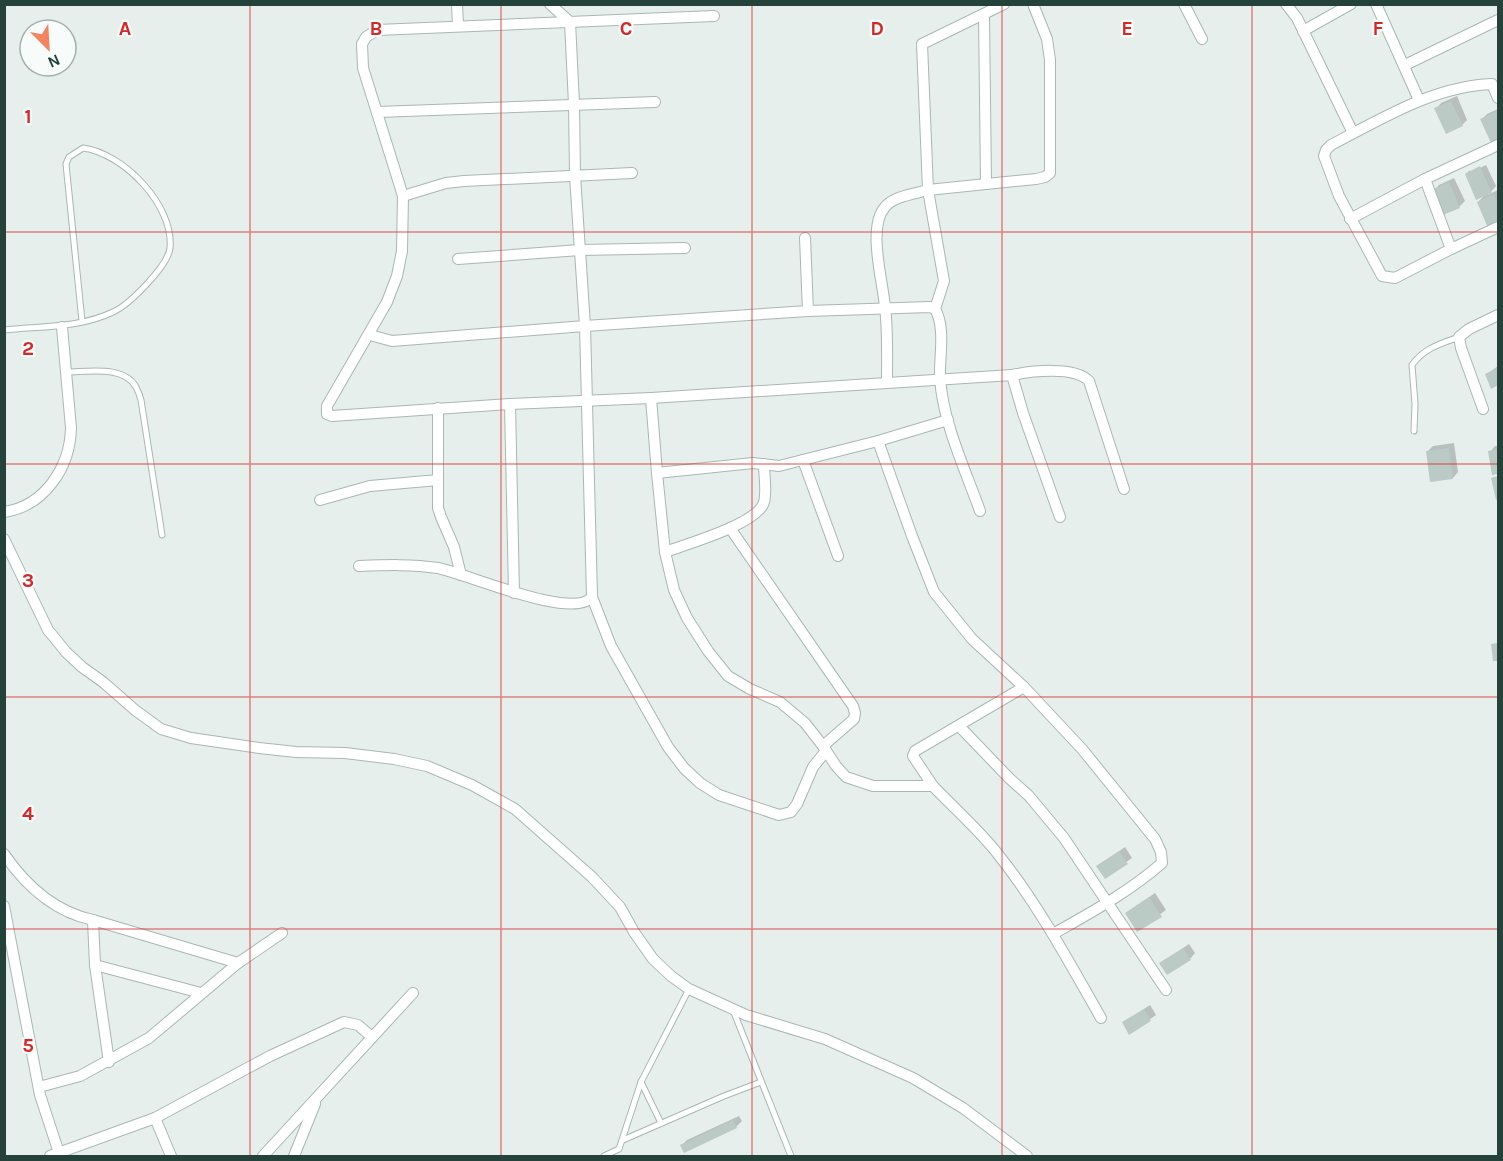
<svg xmlns="http://www.w3.org/2000/svg" width="1503" height="1161" font-family="Karla,sans-serif">
<rect width="100%" height="100%" fill="#e6efeb"/>
<!-- shadow -->
<g fill="#0003">
<path d="M1457,96l10,24 -5,5 -26,-16 5,-6z"/>
<path d="M1498,109v31l-6,3 -10,-24 5,-5z"/>
<path d="M1486,165l10,21 -8,9 10,-5v31l-9,5 -11,-24 9,-9 -21,-19 4,-4v3z"/>
<path d="M1454,178l11,23 -5,5 -16,7 -10,-23 5,-5z"/>
<path d="M1498,366v18l-6,3 -5,-13z"/>
<path d="M1454,443l4,29 -5,6 -26,-26 6,-6z"/>
<path d="M1495,446h3v26l-4,1 -4,-21z"/>
<path d="M1125,847l7,11 -27,19 -7,-11z"/>
<path d="M1155,893l11,17 -28,20 -11,-17z"/>
<path d="M1189,944l6,9 -5,6 -29,4z"/>
<path d="M1150,1005l6,10 -26,18 -6,-11z"/>
<path d="M739,1116l3,5 -6,6 -52,24 -2,-6 5,-5z"/>
</g>
<!-- building -->
<g fill="#bbcac4">
<path d="M1451,101l12,25 -17,8 -12,-26z"/>
<path d="M1497,111l1,31 -6,3 -12,-26z"/>
<path d="M1480,166l12,27 -16,7 -11,-26z"/>
<path d="M1449,182l11,26 -17,7 -11,-25z"/>
<path d="M1494,194l4,10v19l-10,5 -11,-26z"/>
<path d="M1498,368v17l-7,4 -6,-15z"/>
<path d="M1449,448l4,31 -23,3 -4,-31z"/>
<path d="M1498,449v25l-6,1 -4,-24z"/>
<path d="M1498,476v23l-2,1 -5,-22z"/>
<path d="M1498,643v18h-5l-2,-17z"/>
<path d="M1119,851l9,13 -23,15 -9,-13z"/>
<path d="M1149,897l13,20 -25,15 -12,-19z"/>
<path d="M1183,948l8,12 -24,15 -8,-12z"/>
<path d="M1144,1009l7,12 -22,14 -7,-13z"/>
<path d="M733,1120l4,8 -53,25 -4,-8z"/>
</g>
<g fill="none" stroke-linecap="round" stroke-linejoin="round">
<!-- lane casing -->
<g stroke="#a8b8b2" stroke-width="7">
<g id="lane">
<path d="M4,330c37,-4 76,-2 109,-18 16,-7 55,-46 57,-64 4,-43 -47,-95 -87,-100l-14,9 -3,7 16,157"/>
<path d="M67,372c20,0 57,-7 69,15 2,4 4,9 5,13l21,135"/>
<path d="M1414,431l1,-27 -3,-39c12,-17 28,-21 47,-28"/>
<path d="M733,1010l58,146"/>
<path d="M641,1082l20,41"/>
<path d="M623,1140l101,-44 37,-14"/>
<path d="M604,1156l15,-7 22,-67 48,-93"/>
</g>
</g>
<!-- street casing -->
<g stroke="#a8b8b2" stroke-width="12">
<g id="street">
<path d="M457,4l1,21"/>
<path d="M1184,4l18,35"/>
<path d="M1286,4l11,14 56,115"/>
<path d="M1376,4l43,96"/>
<path d="M984,15l2,169"/>
<path d="M714,16l-337,14 -11,7 -4,7 1,24 40,128 -1,55 -5,25 -10,26 -60,104v8l5,2 178,-12 141,-6 361,-23 11,38 37,104"/>
<path d="M1303,31l48,-27"/>
<path d="M1405,65l93,-45"/>
<path d="M1498,98l-6,-14c-58,2 -111,35 -161,61l-5,5 -2,6 15,40 43,80 13,2 56,-29 47,-22"/>
<path d="M377,112l278,-10"/>
<path d="M1425,179l26,70"/>
<path d="M403,196l43,-13 18,-2 168,-8"/>
<path d="M1350,219l75,-40 73,-34"/>
<path d="M805,238l3,73"/>
<path d="M458,259l122,-9 105,-2"/>
<path d="M935,309l9,-28 -16,-91 108,-11 9,-2 5,-4v-113l-3,-21 -14,-35"/>
<path d="M370,335l22,6 193,-15 -10,-150 -1,-72 -4,-82 -20,-18"/>
<path d="M1012,375c20,-4 63,-9 77,6l35,108"/>
<path d="M887,382c0,-25 1,-51 -2,-75 -2,-25 -18,-80 0,-100 9,-11 29,-13 43,-17l-6,-146 82,-40"/>
<path d="M651,398l6,75 8,79 9,38 13,28 21,33 20,25 22,13 30,13 25,21 18,23 13,20 10,11 27,9h60c21,22 45,43 64,67 41,51 72,109 104,165"/>
<path d="M510,404l4,189"/>
<path d="M438,408v100l3,9 13,30 7,28"/>
<path d="M1483,409l-22,-61 -2,-11 10,-8 29,-14"/>
<path d="M878,441l34,95 22,56 38,47 52,48 58,62 73,90 6,13 1,11c-33,29 -72,50 -109,71"/>
<path d="M803,460l35,96"/>
<path d="M657,473l96,-10 26,3 99,-25 70,-21"/>
<path d="M320,500l50,-14 68,-6"/>
<path d="M4,512c41,-6 66,-45 67,-84l-9,-101"/>
<path d="M730,528l123,178 2,7 -1,6 -31,27"/>
<path d="M4,539l44,91 18,22 16,15 21,15 32,28 26,19 30,9 68,10 37,4 49,1 49,6 33,7 45,19 43,24 77,68 28,30 14,25 19,27 18,17 18,13 57,26 79,24 88,39 50,30 64,48"/>
<path d="M665,552c22,-8 93,-28 99,-50 3,-11 0,-26 0,-38"/>
<path d="M359,566c27,-1 53,-2 79,2 27,5 135,53 154,29"/>
<path d="M960,727l49,51 20,18 35,42 102,152"/>
<path d="M826,751l-13,16 -16,37 -6,8 -12,3 -60,-20 -19,-12 -16,-15 -16,-21 -57,-101 -19,-49 -7,-271 223,-15 122,-4 5,2c11,19 4,48 5,69 3,45 25,91 40,133"/>
<path d="M933,786l-20,-30 2,-5 109,-64"/>
<path d="M4,854c22,32 51,58 89,66l2,45 14,97"/>
<path d="M4,906l36,189 19,58"/>
<path d="M93,920l145,43"/>
<path d="M95,965l106,28"/>
<path d="M39,1087l41,-11 69,-38 89,-75 44,-30"/>
<path d="M155,1118l16,38"/>
<path d="M50,1156l105,-38 115,-62 74,-34 14,3 14,12"/>
<path d="M263,1156l150,-163"/>
<path d="M294,1156l21,-52"/>
</g>
</g>
<!-- lane -->
<use href="#lane" stroke="#fff" stroke-width="5"/>
<!-- street -->
<use href="#street" stroke="#fff" stroke-width="10"/>
</g>
<!-- grid -->
<path fill="none" stroke="#d62828" stroke-width="1.5" stroke-opacity="0.55" d="M250,4v1152M501,4v1152M752,4v1152M1002,4v1152M1252,4v1152M4,232h1494M4,464h1494M4,697h1494M4,929h1494"/>
<g font-size="20" text-anchor="middle" font-weight="bold" fill="#d62828" stroke="#f7fbf9" stroke-width="4.5" stroke-linejoin="round" paint-order="stroke">
<text x="125" y="35">A</text>
<text x="376" y="35">B</text>
<text x="626" y="35">C</text>
<text x="877" y="35">D</text>
<text x="1127" y="35">E</text>
<text x="1378" y="35">F</text>
<text x="28" y="123">1</text>
<text x="28" y="355">2</text>
<text x="28" y="587">3</text>
<text x="28" y="820">4</text>
<text x="28" y="1052">5</text>
</g>
<!-- border -->
<rect width="1503" height="1161" fill="none" stroke="#24423a" stroke-width="12"/>
<!-- north arrow -->
<g transform="translate(48 48) rotate(156)"><circle r="28" fill="#f7fbf9" stroke="#a3b1ad" stroke-width="1.5"/>
<path d="M0-4.5L10 22L0 15L-10 22Z" fill="#f4845f"/>
<text y="-9" font-size="16" font-weight="bold" text-anchor="middle" fill="#24423a">N</text>
</g>
</svg>
